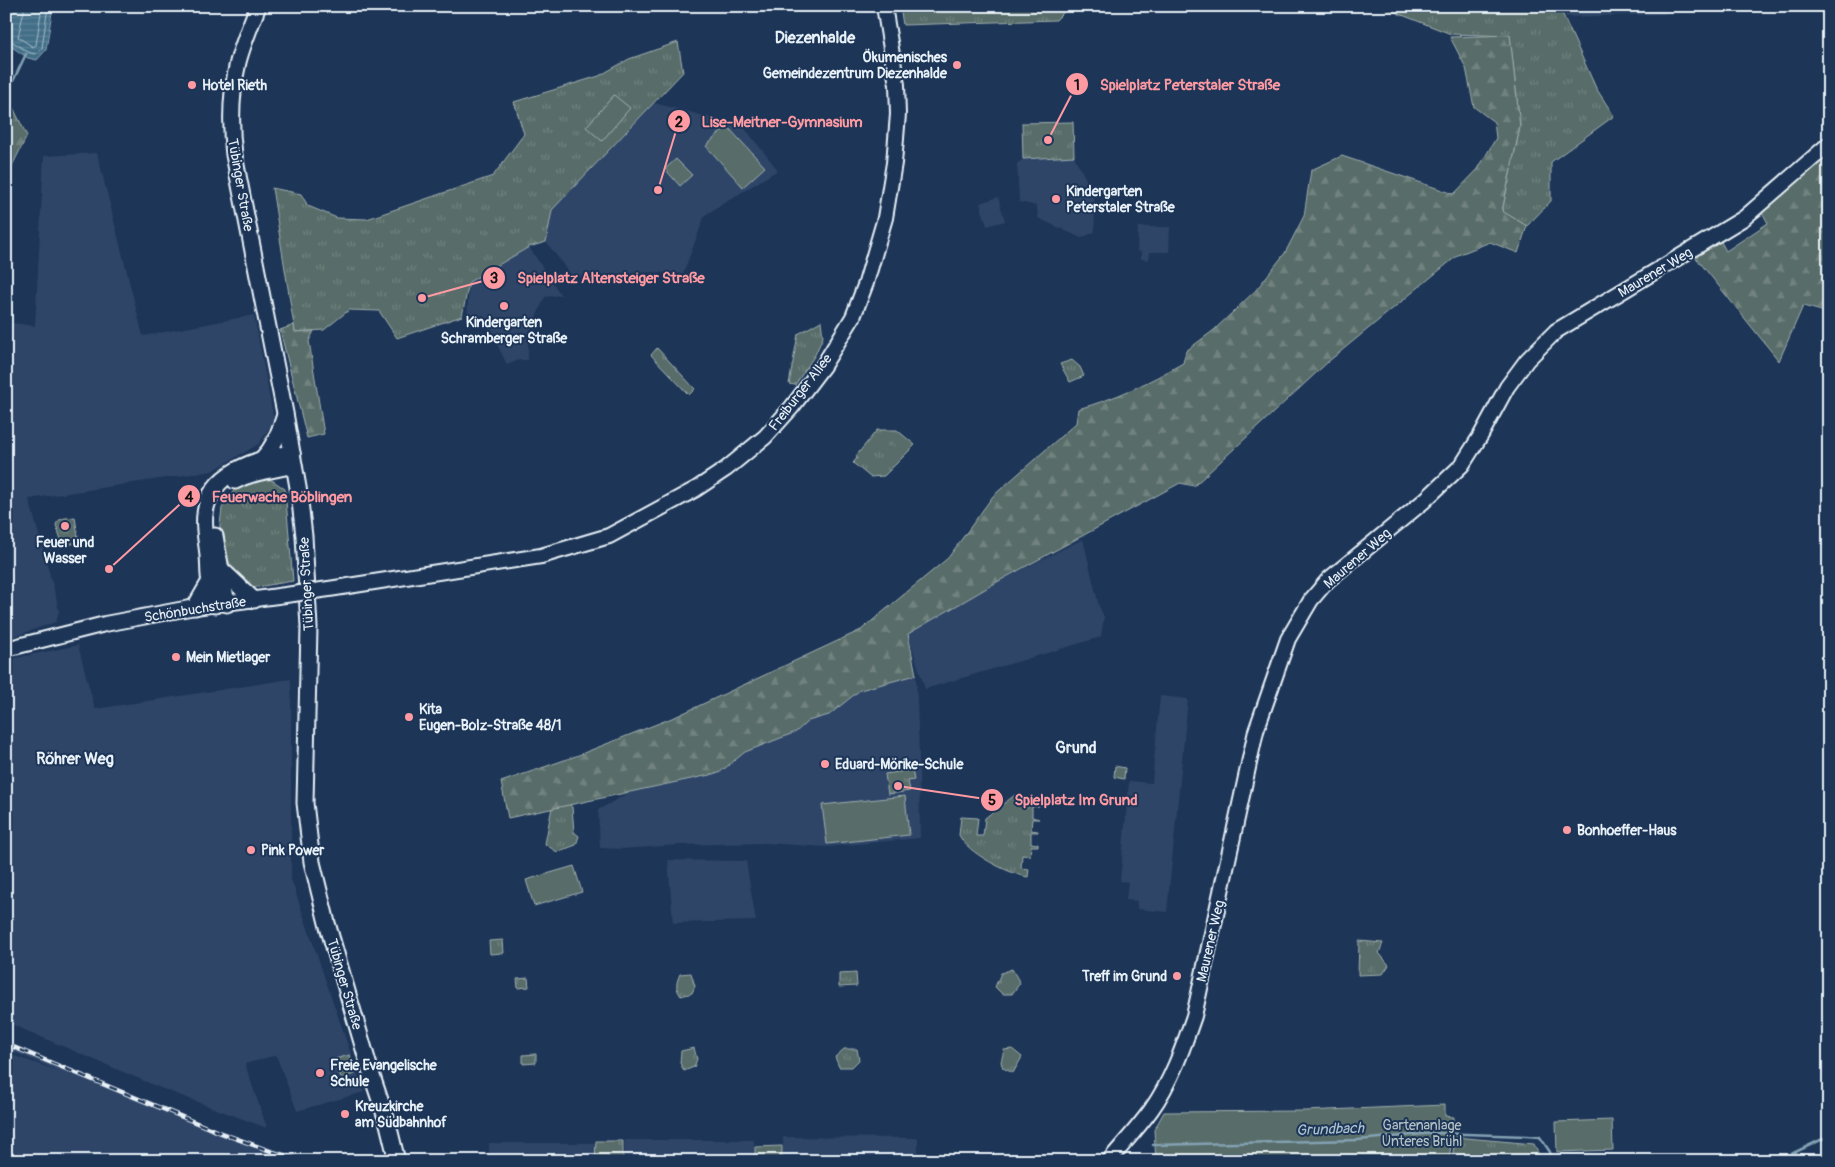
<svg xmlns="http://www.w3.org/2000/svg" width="1835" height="1167" font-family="Pangolin,sans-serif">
<defs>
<pattern id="grass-tufts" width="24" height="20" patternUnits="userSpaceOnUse" patternTransform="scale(1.25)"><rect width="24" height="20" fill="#596d69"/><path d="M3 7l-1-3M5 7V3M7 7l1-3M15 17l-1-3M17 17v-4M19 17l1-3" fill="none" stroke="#71827f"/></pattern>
<pattern id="forest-firs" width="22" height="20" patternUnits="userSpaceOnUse" patternTransform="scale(1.25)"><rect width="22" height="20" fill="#596d69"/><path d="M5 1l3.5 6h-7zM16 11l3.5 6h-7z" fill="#71827f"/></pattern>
<pattern id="water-rules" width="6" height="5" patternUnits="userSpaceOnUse" patternTransform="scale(1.25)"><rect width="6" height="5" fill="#426e87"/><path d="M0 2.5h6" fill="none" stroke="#5d8399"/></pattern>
</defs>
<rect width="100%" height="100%" fill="#1d3557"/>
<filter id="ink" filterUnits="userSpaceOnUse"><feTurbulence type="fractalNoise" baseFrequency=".02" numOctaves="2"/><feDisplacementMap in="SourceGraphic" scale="10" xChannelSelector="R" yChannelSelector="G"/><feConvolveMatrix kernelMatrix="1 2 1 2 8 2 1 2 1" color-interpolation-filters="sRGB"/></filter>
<g filter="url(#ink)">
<!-- built -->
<g fill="#2d4568">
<path d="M1562,6h100l4,8 -100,3z"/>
<path d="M654,103l89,23 35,44 -73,45 -22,59 -31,-2 -79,5 -27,-35 6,-32z"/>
<path d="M97,153l46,183 111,-21 20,105 -15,24 -47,27 -183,28 27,98 3,14 -3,11 -50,17v-317l29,4 9,-170z"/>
<path d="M1074,156l20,39 1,37 -14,6 -43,-20 -1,-12 -18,-4 -2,-38 6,-5z"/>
<path d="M998,197l7,24 -18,5 -7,-23z"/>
<path d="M1138,227h32l-1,25h-19l-1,8 -8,-1v-7l-4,-1z"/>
<path d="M529,247l32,48 -16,2 -17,39v24h-9l-12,5 -24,-50 -16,7 2,-40z"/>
<path d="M1083,539l16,67 5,11 -3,20 -176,52 -17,-55 89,-52z"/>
<path d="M78,645l17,64 196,-30v200l73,213 -67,19 -21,-56 -31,9 22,64 -104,-39 -157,-67v-362z"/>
<path d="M916,675l3,79 1,84 -94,9 -61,-4 -86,2 -58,4 -21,-1 -2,-38 32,-18 89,-19 26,-21 51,-20 12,-11 21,-6 31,-25z"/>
<path d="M1160,696l28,3 -21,213 -30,-3v-8l-11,-1 2,-18 -8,-1 9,-100 23,2z"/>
<path d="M668,860l78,1 10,60 -83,2z"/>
<path d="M6,1041l194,81 55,21 59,18h-308v-108l55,19 -55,-23z"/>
<path d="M783,1137l135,1v23h-135z"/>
<rect x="625" y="1140" width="129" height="21"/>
<rect x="489" y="1143" width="106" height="18"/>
</g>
<!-- grass -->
<g fill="url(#grass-tufts)" stroke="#a0afb0">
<path d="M900,6h170l-14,14 -153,5z"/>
<path d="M1379,6h180l37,82 18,28 -63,46v39l-24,25 -25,-14 18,-85 -10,-91 -59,-2z"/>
<path d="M678,42l5,30 -131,138 -6,32 -17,5 -60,35 -7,34 -65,22 -18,-27 -30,-1 -25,20 -29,2 -23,-144 29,6 7,12 29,12 30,1 126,-43 31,-42 -10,-32 85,-26 30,-17z"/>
<path d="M1073,122l1,34 -51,3 -1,-36z"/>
<path d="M821,321l2,16 -8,18 -20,30 -6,-1 9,-50z"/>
<path d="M657,348l38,41 -6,6 -38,-40z"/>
<path d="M1072,360l8,7 4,9 -14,6 -10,-18z"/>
<path d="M877,430h20l18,15 -31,31 -14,1 -17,-14 4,-5 -1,-2z"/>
<path d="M252,479l20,1 13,9 8,92 -42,7 -15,-12 -11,-22 -6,-21 3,-25 13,-19z"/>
<path d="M75,517l4,26 -16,2 -7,-20c2,-8 12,-7 19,-8z"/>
<path d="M1115,766l10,2 -1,11 -10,-2z"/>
<path d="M912,770l2,10 -6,1 2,10 -22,3 -3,-20z"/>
<path d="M1015,795h2v7l23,2 -1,2 -7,1v10l7,2h-7l-1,11 7,1v1h-7v11l7,1v2h-7l-1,10 -8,-1 -1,13 8,1 -1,8c-19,-3 -61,-24 -69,-42l2,-18 17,1 -2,18h7l2,-18z"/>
<path d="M568,803l4,4 2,25 5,4 -3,9 -19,7 -12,-8 7,-37z"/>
<path d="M503,940l1,13 -14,1 -1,-13z"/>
<path d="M1359,941l24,2 -4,10 10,12 -6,9 -25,1z"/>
<path d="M1012,969l8,14 -8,11h-10l-7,-7 6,-14z"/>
<path d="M691,973l4,13 -3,7 -11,3c-6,-8 -5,-13 -1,-22z"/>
<path d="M856,973l1,13 -18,1v-13z"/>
<path d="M528,978l1,9 -11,1 -1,-9z"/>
<path d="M694,1048l3,11 -3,8 -10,4 -4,-8 1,-12z"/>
<path d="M844,1049h13l2,11 -7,7h-13l-4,-10z"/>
<path d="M1012,1049l10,8 -9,16 -10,-5 -2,-6 3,-12z"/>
<path d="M536,1054v9l-13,1v-9z"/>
<path d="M1455,1137l79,7 8,17h-90z"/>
<path d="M596,1141h27v20h-28z"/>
<path d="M782,1146v15h-27v-14z"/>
</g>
<!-- forest -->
<g fill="url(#forest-firs)" stroke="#a0afb0" fill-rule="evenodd">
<path d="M1510,35l10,92 -18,84 25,15 -9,27 -28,-11 -32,13 -129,106 -135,125 -14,-3 -183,99 -89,52 8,41 -56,15 -31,25 -21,6 -12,11 -51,20 -26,21 -211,45 -7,-36 75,-26 101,-40 184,-86 87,-72 45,-62 83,-73 2,-14c37,-10 72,-27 105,-46l3,-12 28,-21 42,-40 29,-37 19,-37 7,-46 31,-14 112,38 24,-25 18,-31 -2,-16 -20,-15 -8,-39 -16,-31z"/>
<path d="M7,95l20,41 -21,42v-82z"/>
<path d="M1829,149v164l-26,-7 -24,55 -86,-107zM1763,214l5,9 -42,28 -5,-9z"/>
<path d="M294,325l1,7 19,-1 -5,10 15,93 -17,4 -27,-108z"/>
</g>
<!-- garden -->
<g fill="#596d69" stroke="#a0afb0">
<path d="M614,95l16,13 -28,33 -16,-14z"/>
<path d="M727,126l38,41 -22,20 -37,-41z"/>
<path d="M676,159l16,16 -12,11 -15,-17z"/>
<path d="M905,796l4,39 -82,9 -5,-39z"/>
<path d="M574,866l8,26 -48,14 -8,-26z"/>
<path d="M350,1055l5,19 -14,4 -6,-19z"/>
<path d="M1445,1105v11l9,1 -5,44h-293l-2,-31 10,-18 141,-1z"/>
<path d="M1612,1120l1,30 -56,2 -1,-30z"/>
</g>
<!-- water -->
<path fill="url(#water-rules)" stroke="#84a2b4" d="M14,6h39l-7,44 -9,10 -9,-2 -22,-15z"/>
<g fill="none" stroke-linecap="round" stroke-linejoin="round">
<!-- shore -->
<g stroke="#a6bdcb" stroke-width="1">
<path d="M25,6l-7,31 15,10 3,-2 6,-39"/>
<path d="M6,40c11,1 19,14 30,14l6,-6 6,-42"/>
</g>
<!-- stream -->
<g stroke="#84a2b4" stroke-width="2.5">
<path d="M6,96l20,-42"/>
<path d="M1153,1145l205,-5 77,-7 91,3 14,1 10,15 2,9"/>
<path d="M1784,1161l1,-4 44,-21"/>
</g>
<!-- tertiary casing -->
<g stroke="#e8f1f8" stroke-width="18">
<g id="tertiary">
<path d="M329,589l212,-33 68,-20 87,-47 30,-20 39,-32 27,-30 31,-41 30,-49 13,-34 9,-31 10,-34 9,-55 4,-49 -1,-29 -13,-79"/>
<path d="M6,649l99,-25 90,-17 98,-13"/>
<path d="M1109,1161c14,-17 29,-33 42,-51 20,-28 32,-62 43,-94l62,-285 32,-92 23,-39 17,-20 96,-79 38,-36 19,-30 26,-48 20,-27 29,-29 188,-113 85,-74"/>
</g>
</g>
<!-- secondary casing -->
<g stroke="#e8f1f8" stroke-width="19">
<g id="secondary">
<path d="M258,6c-7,18 -15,37 -20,56 -7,30 -8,62 -4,93l51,258 14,80 5,43 5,91 -4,176 7,59 15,61 44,150 17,51 9,37"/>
<path d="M262,459c13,-13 17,-27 23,-44"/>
<path d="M235,481c19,-10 39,-11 59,-16"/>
<path d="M215,536l12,68"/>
<path d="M222,570l32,30"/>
<path d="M215,605c-2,-8 -4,-15 -5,-23 -2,-8 -1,-18 -2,-26 -1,-14 -5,-28 -3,-42 4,-42 53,-56 87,-61"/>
<path d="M195,607l15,-26"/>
</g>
</g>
<!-- tertiary -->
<use href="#tertiary" stroke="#1d3557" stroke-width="14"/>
<!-- secondary -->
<use href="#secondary" stroke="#1d3557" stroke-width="15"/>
<!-- rail casing -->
<g stroke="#e8f1f8" stroke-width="4.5">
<path id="rail" d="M6,1044l215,89 52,19 30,9"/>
</g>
<!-- rail -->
<use href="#rail" stroke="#1d3557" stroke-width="2.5" stroke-dasharray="8" stroke-linecap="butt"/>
<!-- tertiary-bridge casing -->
<g stroke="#e8f1f8" stroke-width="18" stroke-linecap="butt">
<path id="tertiary-bridge" d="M293,594l36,-5"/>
</g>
<!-- tertiary-bridge -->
<use href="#tertiary-bridge" stroke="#1d3557" stroke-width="14"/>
</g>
</g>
<!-- markers -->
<g fill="#ff9aa2" stroke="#1d3557" stroke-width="2">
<circle cx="957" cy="65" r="5"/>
<circle cx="192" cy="85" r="5"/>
<circle cx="1056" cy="199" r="5"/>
<circle cx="504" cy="306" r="5"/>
<circle cx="65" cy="526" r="5"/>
<circle cx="176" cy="657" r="5"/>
<circle cx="409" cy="717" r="5"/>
<circle cx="825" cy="764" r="5"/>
<circle cx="1567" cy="830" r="5"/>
<circle cx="251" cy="850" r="5"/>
<circle cx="1177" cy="976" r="5"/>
<circle cx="320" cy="1073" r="5"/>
<circle cx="345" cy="1114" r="5"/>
</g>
<g text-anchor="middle" stroke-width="4" stroke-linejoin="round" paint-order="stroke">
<!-- poi labels -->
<g font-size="14" font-weight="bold" fill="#e8f1f8" stroke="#1d3557" text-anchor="start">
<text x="947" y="62" text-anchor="end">Ökumenisches<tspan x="947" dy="16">Gemeindezentrum Diezenhalde</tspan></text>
<text x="202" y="90">Hotel Rieth</text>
<text x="1066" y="196">Kindergarten<tspan x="1066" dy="16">Peterstaler Straße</tspan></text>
<text x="504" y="327" text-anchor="middle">Kindergarten<tspan x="504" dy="16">Schramberger Straße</tspan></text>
<text x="65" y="547" text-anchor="middle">Feuer und<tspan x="65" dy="16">Wasser</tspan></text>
<text x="186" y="662">Mein Mietlager</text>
<text x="419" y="714">Kita<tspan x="419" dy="16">Eugen-Bolz-Straße 48/1</tspan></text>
<text x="835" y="769">Eduard-Mörike-Schule</text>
<text x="1577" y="835">Bonhoeffer-Haus</text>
<text x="261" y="855">Pink Power</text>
<text x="1167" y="981" text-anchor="end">Treff im Grund</text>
<text x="330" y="1070">Freie Evangelische<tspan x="330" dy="16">Schule</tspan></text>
<text x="355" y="1111">Kreuzkirche<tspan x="355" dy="16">am Südbahnhof</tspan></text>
</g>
<!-- street labels -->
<g font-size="14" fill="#e8f1f8" stroke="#1d3557">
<text transform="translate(241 185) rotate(80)" y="5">Tübinger Straße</text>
<text transform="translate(1655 272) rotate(-31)" y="5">Maurener Weg</text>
<text transform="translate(800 392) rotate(-52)" y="5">Freiburger Allee</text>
<text transform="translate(1357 558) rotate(-41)" y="5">Maurener Weg</text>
<text transform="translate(306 584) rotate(-93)" y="5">Tübinger Straße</text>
<text transform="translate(195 609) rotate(-9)" y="5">Schönbuchstraße</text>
<text transform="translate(1210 941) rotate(-77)" y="5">Maurener Weg</text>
<text transform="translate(345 984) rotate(74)" y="5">Tübinger Straße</text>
</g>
<!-- park labels -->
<g font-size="14" fill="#b6c3c6" stroke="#1d3557">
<text x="1422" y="1130">Gartenanlage<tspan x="1422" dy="16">Unteres Brühl</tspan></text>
</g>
<!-- water labels -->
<g font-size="15" font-style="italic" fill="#aec3d0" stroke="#1d3557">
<text transform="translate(1330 1129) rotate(-2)" y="5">Grundbach</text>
</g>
<!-- quarter labels -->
<g font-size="16" font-weight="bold" fill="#e8f1f8" stroke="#1d3557">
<text x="815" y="43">Diezenhalde</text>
<text x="1076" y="753">Grund</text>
<text x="75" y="764">Röhrer Weg</text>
</g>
</g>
<!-- callouts -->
<path fill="none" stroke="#ff9aa2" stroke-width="2" d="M1048 140L1077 84M658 190L679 121M422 298L494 278M109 569L189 496M898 786L992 800"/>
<g fill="#ff9aa2" stroke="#1d3557" stroke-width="2">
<circle cx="1048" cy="140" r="5"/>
<circle cx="658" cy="190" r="5"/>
<circle cx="422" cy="298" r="5"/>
<circle cx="109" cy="569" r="5"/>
<circle cx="898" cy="786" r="5"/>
<circle cx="1077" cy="84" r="12"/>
<circle cx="679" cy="121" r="12"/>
<circle cx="494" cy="278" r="12"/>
<circle cx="189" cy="496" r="12"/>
<circle cx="992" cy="800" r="12"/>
</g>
<g font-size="15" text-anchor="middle" font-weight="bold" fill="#111">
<text x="1077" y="90">1</text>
<text x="679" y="127">2</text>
<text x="494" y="283">3</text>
<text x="189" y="502">4</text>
<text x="992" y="805">5</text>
</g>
<g font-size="15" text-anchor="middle" font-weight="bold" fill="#ff9aa2" stroke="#1d3557" stroke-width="4" stroke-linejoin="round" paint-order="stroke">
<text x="1190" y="90">Spielplatz Peterstaler Straße</text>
<text x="782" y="127">Lise-Meitner-Gymnasium</text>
<text x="611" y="283">Spielplatz Altensteiger Straße</text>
<text x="282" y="502">Feuerwache Böblingen</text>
<text x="1076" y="805">Spielplatz Im Grund</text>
</g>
<!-- margin -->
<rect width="1835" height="1167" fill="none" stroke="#1d3557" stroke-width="25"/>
<rect x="12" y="12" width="1810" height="1142" fill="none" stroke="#e8f1f8" stroke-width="2" filter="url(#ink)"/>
</svg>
